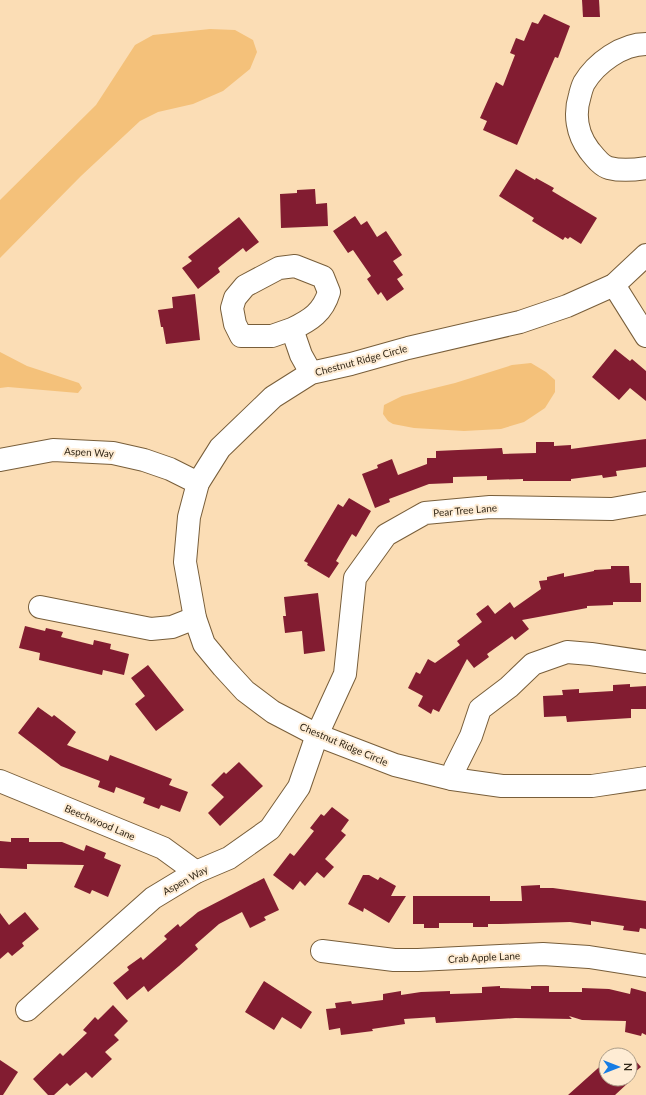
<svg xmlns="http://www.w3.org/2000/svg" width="646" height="1095" font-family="Lato,sans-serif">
<rect width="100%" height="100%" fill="#fbddb5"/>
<!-- green -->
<g fill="#f4c17a">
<path d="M210,29l25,1 18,10 4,12 -7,17 -27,22 -30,13 -35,8 -18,9 -59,55 -81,82v-58l96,-95 39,-60 18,-10z"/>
<path d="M0,352l27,14 52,17 3,5 -4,5 -70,-6 -8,1z"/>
<path d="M531,363l15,9 9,8v12l-10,16 -21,14 -23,7 -37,2 -50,-3 -21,-4 -5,-3 -5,-7 1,-9 18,-9 53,-13 57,-18z"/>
</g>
<!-- building -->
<g fill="#821c31">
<path d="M582,0h17l1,17h-17z"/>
<path d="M544,14l26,12 -12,32 -3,-1 -38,88 -34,-15 4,-9 -7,-3 16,-36 7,4 12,-31 -5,-2 6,-15 8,3 8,-19 6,2z"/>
<path d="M516,169l19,11 1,-2 18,10 -2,3 45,27 -16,26 -11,-7 -2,2 -3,-2 -2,3 -31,-19 2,-3 -35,-22z"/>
<path d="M315,189l1,15 11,-1 1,23 -47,2 -1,-34 17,-1v-3z"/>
<path d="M355,216l6,9 6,-4 10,16 9,-6 16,24 -9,6 10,14 -6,4 7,10 -17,12 -6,-9 -3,3 -11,-16 4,-3 -18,-26 -5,3 -15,-22z"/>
<path d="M239,217l20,25 -13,10 -3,-4 -25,20 2,4 -22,17 -16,-21 10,-7 -4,-4z"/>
<path d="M195,294l5,46 -34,4 -3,-17h-2l-3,-17 15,-2 -1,-11z"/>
<path d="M615,349l15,12 2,-2 14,12v30l-16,-13 -11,12 -27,-23z"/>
<path d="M646,439v28l-30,4 1,5 -14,2 -1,-3 -31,4v2h-48v-2l-36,1v-4l-34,1v6l-24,1 -40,15 1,3 -15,6 -13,-34 16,-6 -1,-3 15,-6 6,16 29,-11v-6h9v-7l66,-3 1,6 33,-1v-11h18v4l17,-1v4z"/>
<path d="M349,498l22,13 -15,26 -4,-3 -16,27 3,2 -10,15 -22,-13 1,-2 -4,-2 34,-57 5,3z"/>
<path d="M611,566h18l1,17h11v19h-28v3l-26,1v2l-65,12 7,9 -14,11 -3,-4 -25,18 2,3 -15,11 -7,-9 -28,53 -6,-3 -2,5 -13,-8 5,-10 -15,-8 8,-16 4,2 8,-15 7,4 25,-18 -3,-4 25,-19 -6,-8 12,-9 7,9 15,-12 4,6 27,-19 -2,-8 8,-1v-3l17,-4v4l30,-6v-1l17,-1z"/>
<path d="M318,593l7,58 -21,3 -2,-23 -17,2 -2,-17h3l-2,-19z"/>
<path d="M25,626l20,5 1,-3 17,4 -2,5 32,8 1,-5 17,4 -1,5 19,5 -5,21 -21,-5 -1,5 -63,-15 1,-7 -21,-5z"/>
<path d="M148,665l36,45 -28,21 -21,-27 10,-8 -14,-18z"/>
<path d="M630,684v3l16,-1v23h-15v9l-64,4 -1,-6 -22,1 -1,-21 20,-1 -1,-5 17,-1v4l34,-2v-6z"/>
<path d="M38,707l14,10 2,-2 22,17 -9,13 41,16 2,-6 62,24 -3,6 19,7 -8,20 -19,-7 -2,4 -16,-6 2,-5 -29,-11 -2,6 -16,-6 2,-6 -39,-15 -43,-33z"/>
<path d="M239,762l24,24 -43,40 -12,-13 16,-16 -13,-12 13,-13 2,2z"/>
<path d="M332,807l17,13 -8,11 5,4 -21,24 9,8 -10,11 -7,-6 -12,14 -5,-5 -7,9 -20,-15 17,-22 4,3 20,-25 -4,-3 11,-14 3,2z"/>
<path d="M11,838h18v4h33l22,9 2,-6 20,8 -2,5 17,7 -13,32 -16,-7 -2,4 -16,-7 10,-22 -57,-1v5l-27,-1v-27l11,1z"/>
<path d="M363,875h6l9,5 2,-3 16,9 -5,10h15l-17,27 -25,-15 -1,4 -15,-8z"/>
<path d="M264,878l15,32 -15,7 2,3 -16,8 -8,-16 -23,12 -24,21 3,4 -19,17 -31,26 -4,-6 -17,14 -14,-17 16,-13 -2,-3 14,-10 2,3 24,-21 -3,-3 14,-12 2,3 18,-15z"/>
<path d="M540,885v3h13l93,13v28l-6,-1 -1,4 -16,-2 1,-4 -33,-5v4l-21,-3 -70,2h-12v3h-15v-4h-34v5h-15v-4h-11v-28h77v5h32l-1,-15z"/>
<path d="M25,912l14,17 -17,14 2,3 -12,10 -4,-4 -8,7v-46l9,12z"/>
<path d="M264,981l48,31 -11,17 -19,-12 -8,13 -29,-18z"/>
<path d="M500,986v2l31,1v-3h18v6h33v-4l27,1 21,5 1,-6 15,4v43l-4,-2 -1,3 -16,-4 1,-11 -44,-1 -13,-4 3,3 -57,-1 -79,5 -1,-6 -31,2 1,5 -33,5 1,2 -32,4 -1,-7 -11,2 -3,-21 10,-1 -1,-5 16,-2 1,3 31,-4v-6l18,-3v4l20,-3 29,-1v3l32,-1v-6z"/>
<path d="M113,1005l15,16 -14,14 5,5 -14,12 7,7 -20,19 -6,-6 -16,14 -3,-3 -13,12h-6l-15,-16 27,-26 3,3 24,-23 -4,-3 12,-13 3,3z"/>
<path d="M627,1051l14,16 -11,9v-21h-9z"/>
<path d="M0,1060l18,12 -15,23h-3z"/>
<path d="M606,1061v18h21l-2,1 3,3 -13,12h-47z"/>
</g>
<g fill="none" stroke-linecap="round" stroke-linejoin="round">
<!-- minor casing -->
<g stroke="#785e3a" stroke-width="24">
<g id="minor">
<path d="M646,44c-24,0 -50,19 -62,39 -2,4 -3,8 -4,12 -6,19 -3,39 9,55 5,6 12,16 20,18 12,3 25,2 37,0"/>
<path d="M646,255l-32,30 -47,21 -47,16 -112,26 -57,16 -40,9 -38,24 -53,51 -22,35 -9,34 -4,45 10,56 9,26 19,23 22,24 28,21 44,23 78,30 57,14 50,7h90l54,-8"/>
<path d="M614,285l32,51"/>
<path d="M292,329c19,-9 31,-17 37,-37l-6,-15 -28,-11 -16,2 -34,18 -10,12 -3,10 3,16 6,12h31l20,-7 9,26 10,18"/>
<path d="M0,460l53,-10 60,3 31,7 26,9 28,14"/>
<path d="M40,607l111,22 21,-2 23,-9"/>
<path d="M452,779l3,-11 16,-32 9,-27 29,-22 24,-23 34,-12 24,2 55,8"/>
<path d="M0,781l163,67 33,24"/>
<path d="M322,951l72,9h24l125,-6 46,3 57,9"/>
<path d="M27,1010l126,-112 43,-26 33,-14 41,-29 29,-42 18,-52 28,-61 10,-96 31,-43 39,-22 65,-6 122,2 34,-6"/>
</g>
</g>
<!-- minor -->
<use href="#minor" stroke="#fff" stroke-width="22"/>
</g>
<g text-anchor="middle" stroke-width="4" stroke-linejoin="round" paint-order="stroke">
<!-- street labels -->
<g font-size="10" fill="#322717" stroke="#feecd4">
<text transform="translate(361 360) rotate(-15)" y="4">Chestnut Ridge Circle</text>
<text transform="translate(89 452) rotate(3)" y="4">Aspen Way</text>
<text transform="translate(465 510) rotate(-5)" y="4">Pear Tree Lane</text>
<text transform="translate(344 744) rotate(23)" y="4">Chestnut Ridge Circle</text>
<text transform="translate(100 822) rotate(23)" y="4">Beechwood Lane</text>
<text transform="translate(185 880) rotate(-29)" y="4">Aspen Way</text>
<text transform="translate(484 957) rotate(-3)" y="4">Crab Apple Lane</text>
</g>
</g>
<!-- north arrow -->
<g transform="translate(618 1067) rotate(90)"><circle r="19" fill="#feecd4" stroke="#ac9d88"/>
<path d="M0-3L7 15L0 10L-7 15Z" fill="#167ce4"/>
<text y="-6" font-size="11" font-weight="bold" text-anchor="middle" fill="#322717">N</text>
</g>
</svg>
